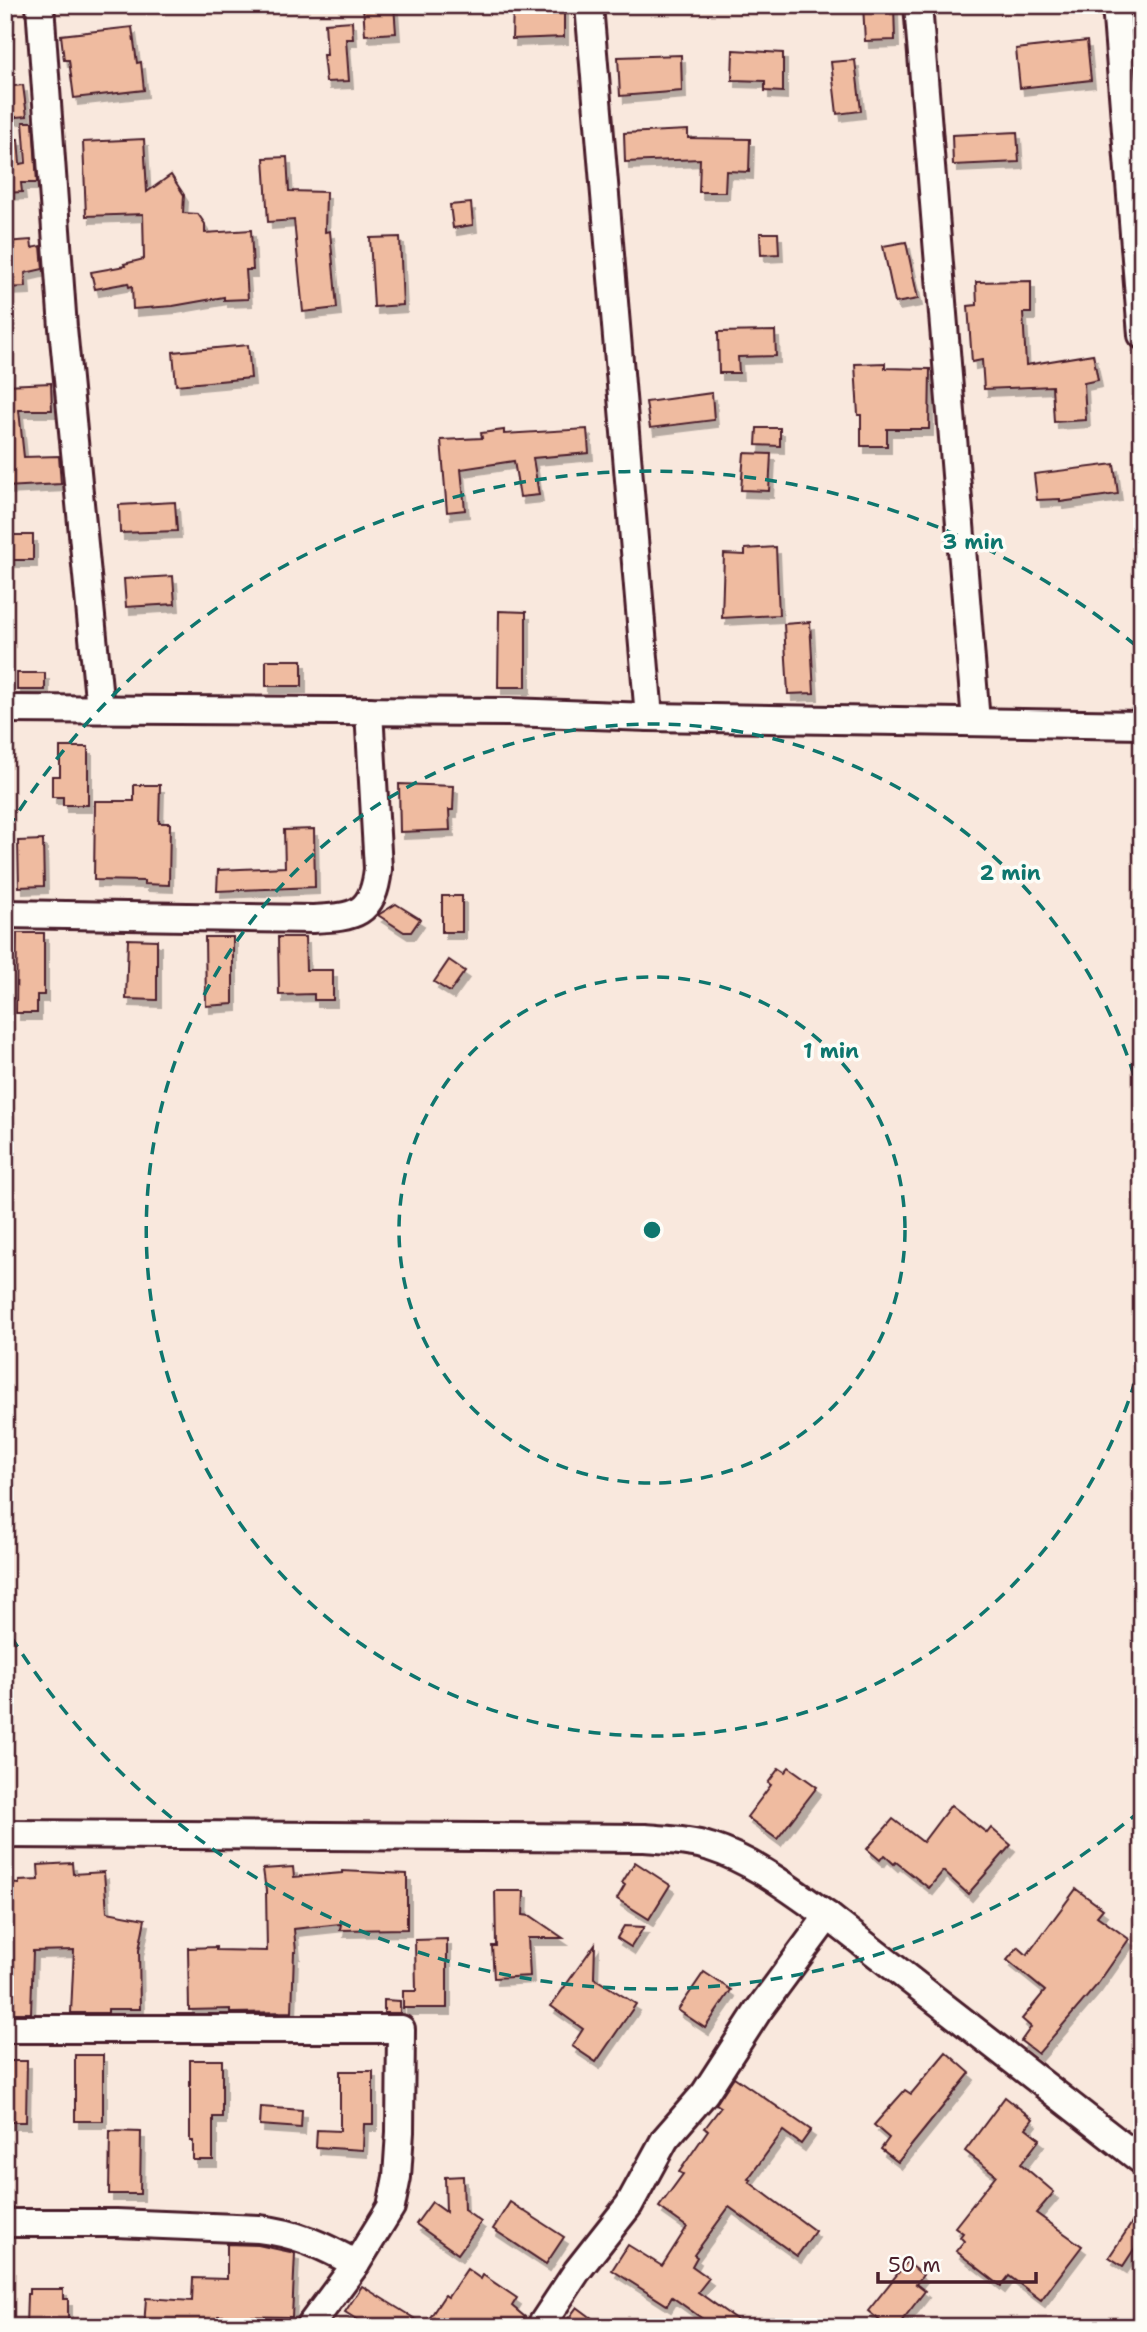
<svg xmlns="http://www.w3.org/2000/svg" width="1147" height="2332" font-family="'Shantell Sans',sans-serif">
<defs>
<filter id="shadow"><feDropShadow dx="4" dy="7" stdDeviation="0" flood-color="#0004"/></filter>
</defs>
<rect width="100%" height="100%" fill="#f9e8dd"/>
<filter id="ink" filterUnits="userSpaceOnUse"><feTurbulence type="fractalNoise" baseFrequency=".0143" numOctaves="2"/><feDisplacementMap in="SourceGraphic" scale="14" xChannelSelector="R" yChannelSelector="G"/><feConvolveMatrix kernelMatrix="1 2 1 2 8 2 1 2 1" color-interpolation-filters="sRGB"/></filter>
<g filter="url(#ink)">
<!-- building -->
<g fill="#efbba0" stroke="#4a1f2b" stroke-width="2" filter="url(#shadow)">
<path d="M363,5h31l2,28 -31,2z"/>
<path d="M513,5h51v32l-52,2z"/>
<path d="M863,5h31l1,35 -30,1z"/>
<path d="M352,21l1,18h-7l3,42 -23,1 -3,-27h4l-2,-32z"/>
<path d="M132,27l5,36 4,-1 3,28 -70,8 -5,-38h-5l-3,-25z"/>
<path d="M1087,41l4,39 -71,8 -4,-39z"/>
<path d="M733,50l50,3v39l-18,-1v-10l-33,-1z"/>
<path d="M681,55l1,36 -62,5 -2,-39z"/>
<path d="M855,60l6,51 -24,3 -6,-52z"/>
<path d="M23,85l4,31 -22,2v-31z"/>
<path d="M23,122h10l4,61h-16l1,9 -17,1v-54h13l2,25 6,-1z"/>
<path d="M688,130v8l62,1 -1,33 -23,-1 -1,21h-26l1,-33 -75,3 -1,-29z"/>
<path d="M1017,132l2,30 -66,3 -1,-30z"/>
<path d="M144,139l3,53 24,-17 13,20 -1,18 15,1 7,10v9l46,-3 2,40h-7l2,29 -24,1v-3l-51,9 -40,3 -1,-23 -3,1 -1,-4 -33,6 -4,-17 34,-6 -1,-2 20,-5 -1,-45 -57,2 -3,-74z"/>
<path d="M287,157l2,34 37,1 -1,40 5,-1 7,77 -34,4 -9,-92 -26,2 -4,-64z"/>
<path d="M471,203l2,22 -20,3 -3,-23z"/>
<path d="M760,233h18l1,21 -18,1z"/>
<path d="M400,237l3,68 -29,2 -4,-69z"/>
<path d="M31,240l1,8 9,-2 2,23 -18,4 1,14 -21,1v-46z"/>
<path d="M906,242l12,57 -23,4 -12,-57z"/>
<path d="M1031,281v32h-8l3,52 67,-11 5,26 -14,3 2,37 -32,2 -2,-36 -68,3 -2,-29 -10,2 -4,-56 9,-1 -1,-23z"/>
<path d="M775,331l1,25 -38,1 1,16h-20l-1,-41z"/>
<path d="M248,345l3,33 -75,7 -3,-33z"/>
<path d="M885,363v5l45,1 -1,60h-42v17h-26v-31h-3l-3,-51z"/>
<path d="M51,383l1,27h-33l5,47 35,-1 2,28 -56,3v-102z"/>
<path d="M712,393l2,27 -64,8 -4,-26z"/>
<path d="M757,428h23v18l-24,-1z"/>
<path d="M587,429l2,24 -56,5 6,37 -19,2 -6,-36 -53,8 4,41 -18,2 -6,-72 41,-2 -1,-5 23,-3v4z"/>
<path d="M744,453l27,1 -2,37 -28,-1z"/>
<path d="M1114,464l4,30 -58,8v-3l-23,1 -3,-26z"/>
<path d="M175,502l2,29 -57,2 -1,-28z"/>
<rect x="8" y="535" width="25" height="25"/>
<path d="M776,547l3,68 -57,3 2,-64 21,1v-6z"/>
<path d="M173,576l2,28 -49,3 -2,-28z"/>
<path d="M499,611l27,1v75h-28z"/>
<path d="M810,622l4,71 -26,1 -4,-70z"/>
<rect x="266" y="660" width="36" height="26"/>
<rect x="17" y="673" width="28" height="17"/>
<path d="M60,747h28v58h-25v-8h-11v-21h8z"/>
<path d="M399,784l55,2 -1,24h-4l1,20 -50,2z"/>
<path d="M134,785h26l-1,38h11l-1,62 -25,-1v-3l-50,-1 1,-79h39z"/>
<path d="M314,829l1,58 -98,4 1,-21 67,-3 -1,-37z"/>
<path d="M43,840l1,46 -25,1 -1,-46z"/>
<rect x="442" y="896" width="20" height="36"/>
<path d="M396,904l24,15 -9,13h-7l-26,-17z"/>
<path d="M17,933h27v62h-7v18h-21z"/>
<path d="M205,937h28v67l-27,2z"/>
<path d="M278,937h27l1,33h27v30h-19v-6l-35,1z"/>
<path d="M128,939l29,1v60l-31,-1z"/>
<path d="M449,960l16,11 -15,21 -16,-10z"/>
<path d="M789,1767l28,20 -40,52 -30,-22 24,-32 -3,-2 11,-15 6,4z"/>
<path d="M951,1805l36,28 4,-5 20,17 -43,49 -25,-23 -14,17 -33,-26 -2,2 -10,-9 -4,5 -13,-11 26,-30 30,23z"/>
<path d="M635,1862l35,23 -21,34 -32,-20 8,-14 -3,-2z"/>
<path d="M72,1863l1,11 31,-2 3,40 38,7 -6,31 1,59h-32v4h-37l3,-63 -41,1 -2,62h-26v-130l14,1v-3l20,-1 -1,-15z"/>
<path d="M293,1867l1,10 48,-4v-2l65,3v55l-67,1 1,-6 -47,5 2,23h-2l-2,60 -62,1v-4l-41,1 -1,-62 28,-1v3l51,1 -1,-60 -3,-22z"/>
<path d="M1076,1889l27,20 -6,7 32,23 -32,46 -59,69 -17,-13 10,-14 -9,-8 23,-28 -38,-31 11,-13 9,8z"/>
<path d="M495,1891h29l-1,24 8,1 32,22h-35l2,38 -36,2 -2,-32h4z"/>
<path d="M624,1926l20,1 -13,20 -14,-9z"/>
<path d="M447,1939v69h-44v-17h13l-1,-51z"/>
<path d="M595,1944l-1,34 42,26 -40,58 -24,-16 11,-17 -32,-23z"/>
<path d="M704,1972l27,18 -26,38 -27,-18z"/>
<path d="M384,2000l16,1v12h-16z"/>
<path d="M946,2052l24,21 -72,89 -17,-13 8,-11 -15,-13 31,-35 6,4z"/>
<rect x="75" y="2055" width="28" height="66"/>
<path d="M190,2060h32v57h-9v43h-20v-19h-3z"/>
<path d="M5,2061h22l-1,61h-21z"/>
<path d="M340,2071h33v53h-9l-1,26 -47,-3 1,-17 23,1z"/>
<path d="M734,2077l77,53 -10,14 -18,-13 -35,48 3,1 -2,2 66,49 -18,25 -68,-49 -35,48 3,2 -5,9 17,12 -11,14 49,35h-33l-42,-30 -5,8 -55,-35 16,-25 34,21 25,-39 -28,-20 24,-33 -4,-2 29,-42 -3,-2 16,-21 -5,-3z"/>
<path d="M1005,2097l28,22 -7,9 14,11 -19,25 33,28 -18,21 46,33 -41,54 -32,-24 -8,10 -45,-35 8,-10 -4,-4 3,-4 -8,-6 41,-52 -31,-24z"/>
<path d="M261,2107l41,3 -1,18 -41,-3z"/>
<path d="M110,2131l31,1 -1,62h-31z"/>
<path d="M463,2176l1,34 17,12 -23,32 -42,-30 16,-22 14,10 -1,-35z"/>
<path d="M510,2202l54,35 -18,27 -53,-35z"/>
<path d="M1142,2208v29l-19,29 -14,-9z"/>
<path d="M227,2244l31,1 37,8 -3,64 -74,-1v11h-74l2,-29 46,3 1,-23 34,1z"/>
<path d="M907,2262l16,13 -7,9 9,7 -28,36h-9l-20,-16z"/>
<path d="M467,2269l14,10 2,-4 34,23 -5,8 13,11 -8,10h-148l-24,-15 17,-26 63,39 20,-30 3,2z"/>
<path d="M29,2289h34v10h5v28h-42l1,-33h2z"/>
<path d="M577,2307l27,20h-42z"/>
</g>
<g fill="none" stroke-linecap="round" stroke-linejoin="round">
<!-- minor casing -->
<g stroke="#4a1f2b" stroke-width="32">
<g id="minor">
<path d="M40,5l23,323 37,381"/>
<path d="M589,5l60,712"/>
<path d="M918,5l58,717"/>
<path d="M1116,5l26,330"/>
<path d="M5,709l504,3 140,5 493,8"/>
<path d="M5,914l308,5c42,-2 60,-4 65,-50l-9,-158"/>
<path d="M5,1834l640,4c21,2 45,2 65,9 44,14 81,43 118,69l314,245"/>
<path d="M5,2029h396l-1,103 -3,45 -6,30 -35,57 -47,63"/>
<path d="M5,2223h111l143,6c37,4 65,17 97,35"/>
<path d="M540,2327l37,-56 52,-66 36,-66 40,-46 53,-82 70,-95"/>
</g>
</g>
<!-- minor -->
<use href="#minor" stroke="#fdfcf7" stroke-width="26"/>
</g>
</g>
<!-- distance rings -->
<g fill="none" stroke="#0f766e" stroke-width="3.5" stroke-dasharray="12 9">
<circle cx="652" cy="1230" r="253"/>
<path d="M1141 1361A506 506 0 1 1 1141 1099"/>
<path d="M1140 1811A759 759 0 0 1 8 1632M8 828A759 759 0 0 1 1140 649"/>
</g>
<circle cx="652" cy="1230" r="10" fill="#0f766e" stroke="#fdfcf7" stroke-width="3.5"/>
<g font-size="21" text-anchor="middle" font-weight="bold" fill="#0f766e" stroke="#fdfcf7" stroke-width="7" stroke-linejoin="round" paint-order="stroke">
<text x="973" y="549">3 min</text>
<text x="1010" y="880">2 min</text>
<text x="831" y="1058">1 min</text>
</g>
<!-- margin -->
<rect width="1147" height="2332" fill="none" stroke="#fdfcf7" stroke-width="28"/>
<rect x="14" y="14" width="1119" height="2304" fill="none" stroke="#4a1f2b" stroke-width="2.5" filter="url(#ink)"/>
<!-- scale -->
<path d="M878 2272v10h158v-10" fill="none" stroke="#4a1f2b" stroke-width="3.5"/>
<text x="888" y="2272" font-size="21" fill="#4a1f2b" stroke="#fdfcf7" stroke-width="5" paint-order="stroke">50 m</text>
</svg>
